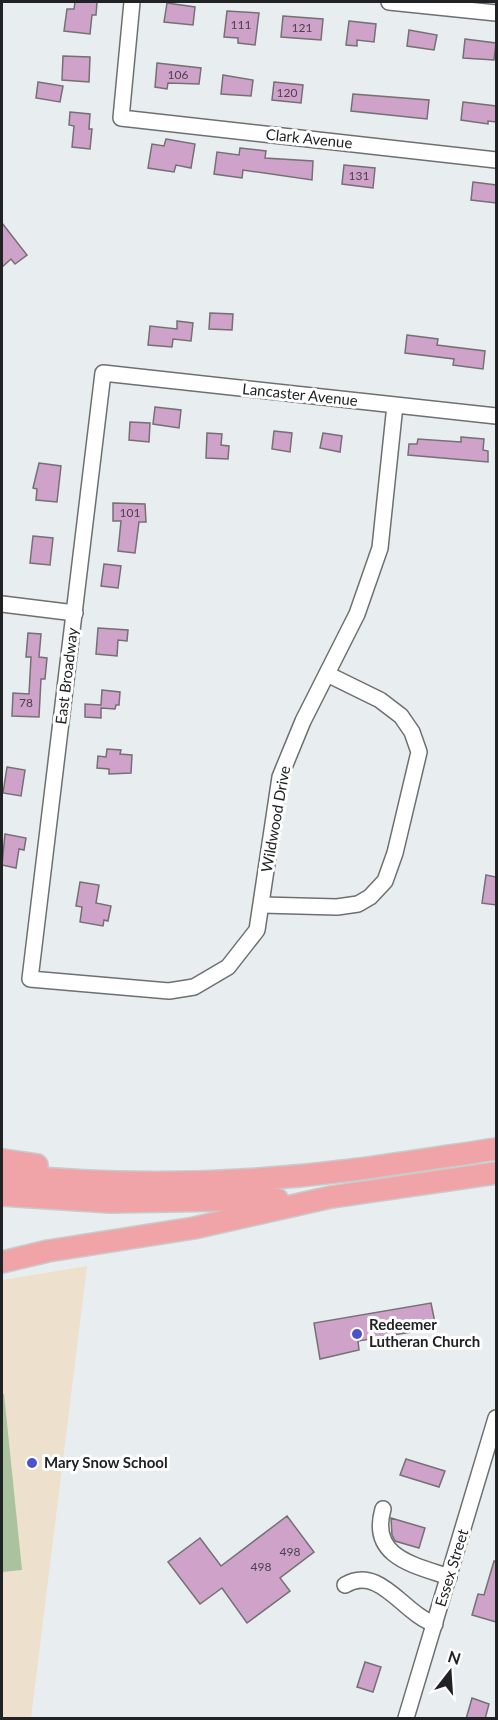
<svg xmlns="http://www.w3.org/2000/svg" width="498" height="1720" font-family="Lato,sans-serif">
<rect width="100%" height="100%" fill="#e8edf0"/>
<!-- education -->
<path fill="#ede0cc" d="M87,1266l-56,452h-29v-438z"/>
<!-- green -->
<path fill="#aac39e" d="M2,1394h2l18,176 -20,2z"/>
<!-- building -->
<g fill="#cfa2ca" stroke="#747073" stroke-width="1.5">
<path d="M75,2h22l-1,13h-4l-2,19 -26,-3 3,-22h7z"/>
<path d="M167,3l28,4 -2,18 -29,-3z"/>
<path d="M227,11l32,2 -4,32 -17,-2v-5l-14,-1z"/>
<path d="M283,16l40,3 -2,21 -40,-3z"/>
<path d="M349,21l27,3 -2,18 -17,-2v6l-11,-1z"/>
<path d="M409,30l28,5 -3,15 -27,-4z"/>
<path d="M465,39l31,4 -2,17 -31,-2z"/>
<path d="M63,56l27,1 -1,25 -27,-2z"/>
<path d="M157,63l44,5 -2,16 -31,-1 -1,6 -12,-2z"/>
<path d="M223,75l30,5 -2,16 -30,-2z"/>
<path d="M38,82l25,4 -3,16 -24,-4z"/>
<path d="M274,82l29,3 -2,18 -29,-3z"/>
<path d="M353,94l76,6 -2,19 -76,-8z"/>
<path d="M463,102l33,4v16l-8,-1v3l-27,-4z"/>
<path d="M70,112l20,2 -1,15h3l-2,20 -18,-2 2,-21 -5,-1z"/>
<path d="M166,139l29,5 -4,24 -15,-3 -2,7 -26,-4 4,-24 12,2z"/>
<path d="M240,148l26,3 -1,7 48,3 -1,19 -69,-10 -1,8 -28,-4 3,-22 22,3z"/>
<path d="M344,165l31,3 -2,20 -31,-4z"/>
<path d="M473,182l23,3v18l-25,-3z"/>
<path d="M2,223l25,32 -12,9 -4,-5 -9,8z"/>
<path d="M210,313l23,1 -1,16 -23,-1z"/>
<path d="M177,321l16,2 -2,18 -18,-2 -1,8 -24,-2 2,-19 27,3z"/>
<path d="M407,335l31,4 -1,6 48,6 -2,18 -30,-4 1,-6 -49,-6z"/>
<path d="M155,407l26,3 -2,18 -26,-4z"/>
<path d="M130,422l20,1 -1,19 -20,-2z"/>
<path d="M274,431l18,2 -2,19 -18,-3z"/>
<path d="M207,433l15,1 -1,11 8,1 -1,13 -22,-1z"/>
<path d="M323,433l19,3 -2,16 -20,-4z"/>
<path d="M461,437l23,2 -1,11 5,1v11l-80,-7 1,-11h8l1,-5 43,3z"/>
<path d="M39,463l22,3 -4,36 -21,-2 1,-11 -4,-1z"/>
<path d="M113,503l32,1 1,18h-7l-4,31 -17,-2 3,-30h-8z"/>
<path d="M33,536l20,2 -3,27 -20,-2z"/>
<path d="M104,564l17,2 -3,22 -17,-2z"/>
<path d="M98,628l30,2 -1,11 -9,-1 -1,16 -21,-2z"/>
<path d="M28,633l13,1 -2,23 8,1 -2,21h-4l-2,38 -27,-1 1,-23 16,1 2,-37h-5z"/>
<path d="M102,690l18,2 -1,13h-3l-1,4 -14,-1v10l-16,-1v-13l16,1z"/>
<path d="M107,749l14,1 -1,4 12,1 -1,18 -22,1v-5l-12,-1 1,-12 8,1z"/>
<path d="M7,767l18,3 -4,26 -18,-3z"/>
<path d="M5,834l21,4 -2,12 -5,-1 -3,19 -14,-3z"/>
<path d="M486,875l10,2v28l-14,-2z"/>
<path d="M80,882l19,3 -3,18 15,3 -3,15 -4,-1 -1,6 -23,-4 2,-15 -6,-1z"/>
<path d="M431,1303l5,25 -78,13 1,9 -39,9 -6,-36z"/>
<path d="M406,1459l39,12 -6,16 -39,-12z"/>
<path d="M287,1516l27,36 -34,26 10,13 -43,32 -25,-35 -22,16 -32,-42 32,-24 21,28z"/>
<path d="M391,1518l34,10 -6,20 -24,-7 -3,-6z"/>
<path d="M494,1561l2,1v60l-24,-7 6,-21 6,1z"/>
<path d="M365,1662l16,5 -8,25 -16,-5z"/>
<path d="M472,1698l17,6 -4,15h-19z"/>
</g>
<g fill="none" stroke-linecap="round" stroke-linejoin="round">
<!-- minor casing -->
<g stroke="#6c7073" stroke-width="18">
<g id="minor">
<path d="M132,2l-11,116 375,42"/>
<path d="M389,2l107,11"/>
<path d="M395,405l-15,143 -23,66 -54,107 -23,56 -23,153 -29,37 -34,20 -25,4 -139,-12 73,-606 393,43"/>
<path d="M2,604l73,9"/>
<path d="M262,905l75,2 21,-3 12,-7 15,-16 10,-28 24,-101 -7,-20 -11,-16 -21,-16 -53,-26"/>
<path d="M383,1509c-14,48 31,56 66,68"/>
<path d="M345,1585c35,-21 59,30 90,39"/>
<path d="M406,1718l90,-300"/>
</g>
</g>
<!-- highway casing -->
<g stroke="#c9caca" stroke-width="24">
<g id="highway">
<path d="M2,1160l35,5"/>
<path d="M2,1175c116,11 234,10 350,-5 48,-6 96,-14 144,-21"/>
<path d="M2,1195l108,7 167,-3"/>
<path d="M2,1262l46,-11 146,-23 137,-31 165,-24"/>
</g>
</g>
<!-- minor -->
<use href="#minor" stroke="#fff" stroke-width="15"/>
<!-- highway -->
<use href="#highway" stroke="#f1a4a8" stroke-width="21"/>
</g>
<!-- markers -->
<g fill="#4d54ca" stroke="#fff" stroke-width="2">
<circle cx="357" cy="1334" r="6"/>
<circle cx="32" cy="1463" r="6"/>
</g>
<g text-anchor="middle" stroke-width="6" stroke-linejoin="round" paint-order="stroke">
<!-- number labels -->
<g font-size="12" fill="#4c424d">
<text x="241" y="29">111</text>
<text x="302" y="32">121</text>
<text x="178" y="79">106</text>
<text x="287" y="97">120</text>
<text x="359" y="180">131</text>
<text x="130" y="517">101</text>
<text x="26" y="707">78</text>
<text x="290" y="1556">498</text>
<text x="261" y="1571">498</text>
</g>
<!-- street labels -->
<g font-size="15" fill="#202223" stroke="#fff">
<text transform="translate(309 139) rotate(6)" y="5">Clark Avenue</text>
<text transform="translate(300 395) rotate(6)" y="5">Lancaster Avenue</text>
<text transform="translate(67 676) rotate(-83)" y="5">East Broadway</text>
<text transform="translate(276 819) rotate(-80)" y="5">Wildwood Drive</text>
<text transform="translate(452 1568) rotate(-73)" y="5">Essex Street</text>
</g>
<!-- poi labels -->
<g font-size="15" font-weight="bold" fill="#202223" stroke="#fff" text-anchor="start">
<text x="369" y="1330">Redeemer<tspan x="369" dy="17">Lutheran Church</tspan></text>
<text x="44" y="1468">Mary Snow School</text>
</g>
</g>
<!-- border -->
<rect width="498" height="1720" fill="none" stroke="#202223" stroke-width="6"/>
<!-- north arrow -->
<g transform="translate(450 1672) rotate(17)" stroke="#ffffff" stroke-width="4.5" paint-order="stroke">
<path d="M0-4.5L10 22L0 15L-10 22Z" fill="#202223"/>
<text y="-9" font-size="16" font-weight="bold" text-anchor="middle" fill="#202223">N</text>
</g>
</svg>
